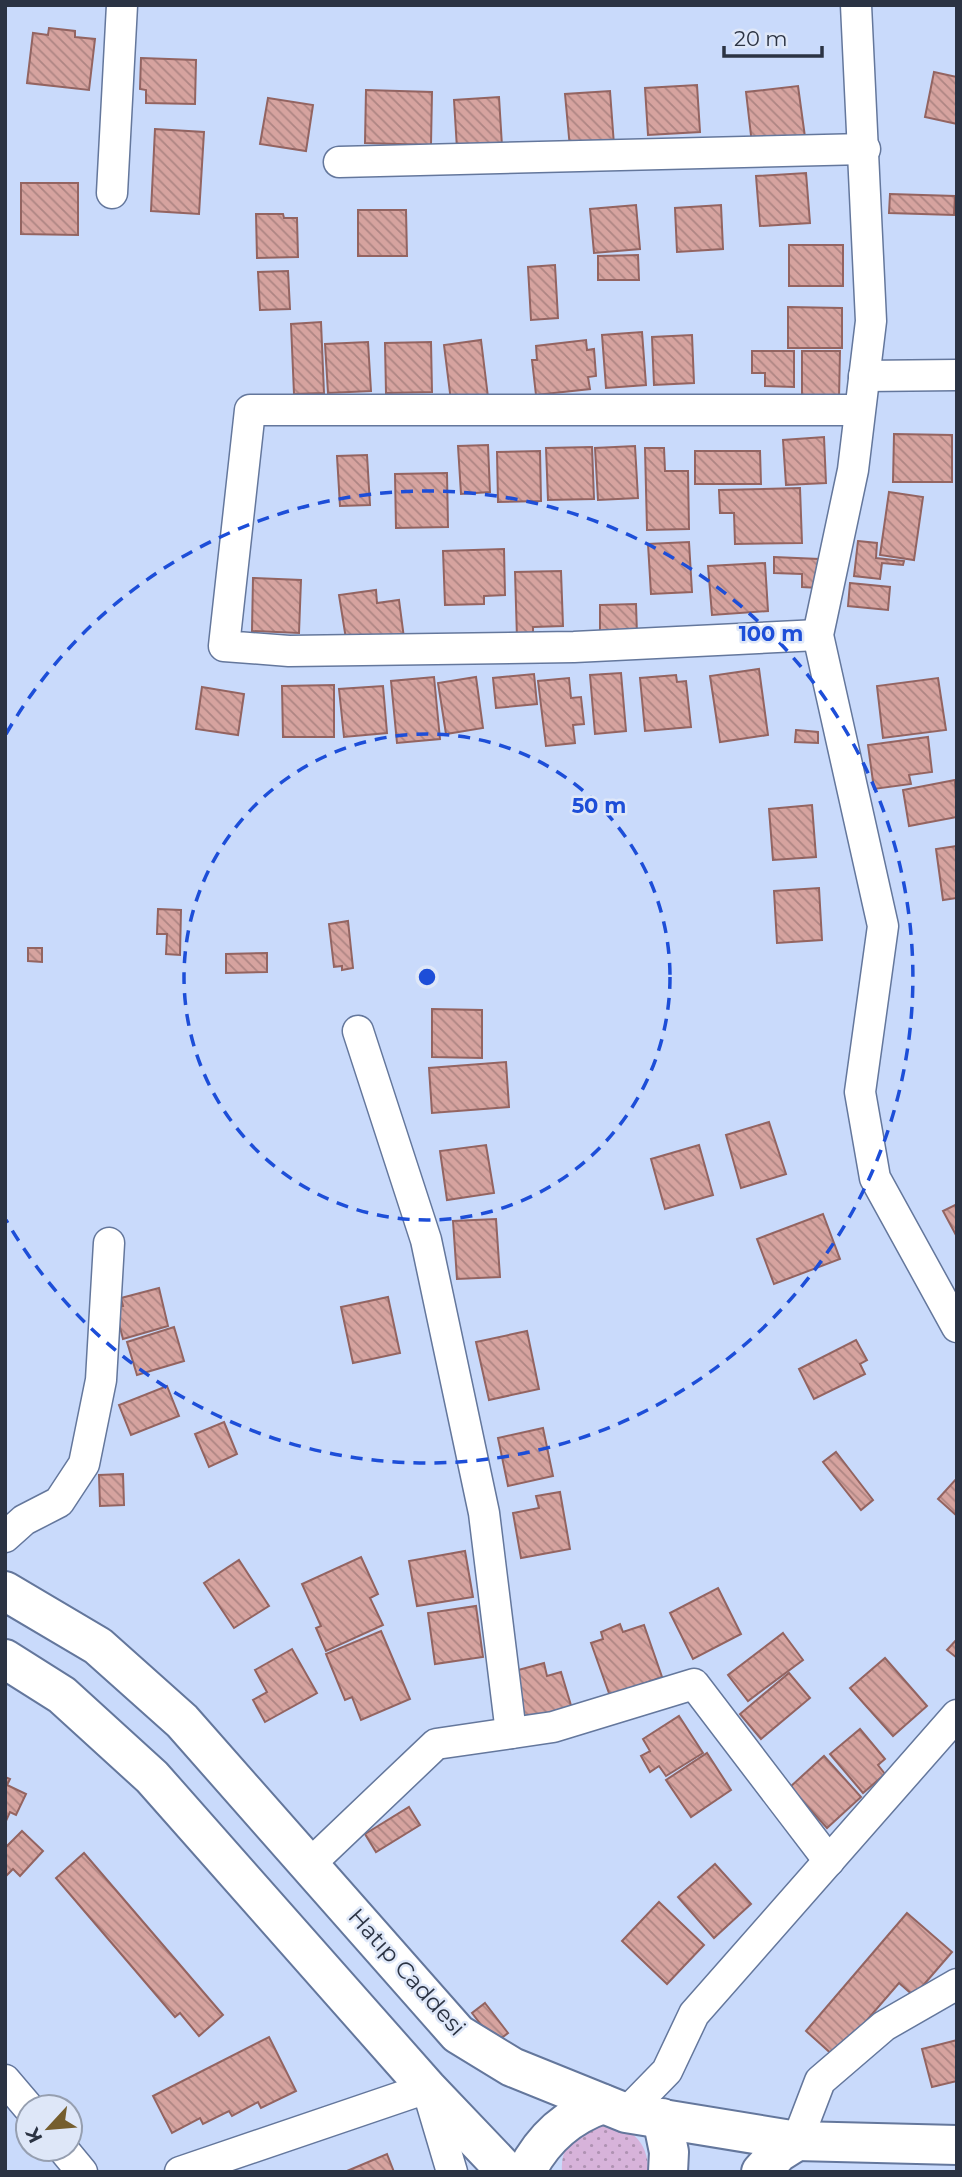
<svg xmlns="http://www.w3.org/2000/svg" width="962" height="2177" font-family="Montserrat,sans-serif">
<defs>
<pattern id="grass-dots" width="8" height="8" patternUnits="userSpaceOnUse" patternTransform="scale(1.75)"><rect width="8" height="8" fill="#d7b3da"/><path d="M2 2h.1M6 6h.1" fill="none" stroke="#af92b2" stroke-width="1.8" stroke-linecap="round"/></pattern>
<pattern id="building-back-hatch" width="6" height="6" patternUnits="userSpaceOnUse" patternTransform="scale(1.75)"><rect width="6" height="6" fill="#d6a39f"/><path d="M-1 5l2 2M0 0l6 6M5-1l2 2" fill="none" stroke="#ae8583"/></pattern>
</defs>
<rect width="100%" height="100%" fill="#c9dafb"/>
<!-- grass -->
<path fill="url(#grass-dots)" d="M598,2124c30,0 51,16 50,48h-86c-2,-28 14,-37 36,-48z"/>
<!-- building -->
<g fill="url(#building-back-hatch)" stroke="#936461" stroke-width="2">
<path d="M49,28l26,3v6l20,2 -6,51 -62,-7 6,-50 15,2z"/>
<path d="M141,58l55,2 -1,44 -49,-1v-13l-6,-1z"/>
<path d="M934,72l23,5v47l-32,-7z"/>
<path d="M697,85l3,47 -52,3 -3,-47z"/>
<path d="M798,86l7,51 -53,7 -6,-52z"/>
<path d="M366,90l66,2 -1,53 -66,-2z"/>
<path d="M610,91l4,54 -44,3 -5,-54z"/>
<path d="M499,97l3,49 -45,3 -3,-49z"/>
<path d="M268,98l45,7 -7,46 -46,-7z"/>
<path d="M155,129l49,3 -5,82 -48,-3z"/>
<path d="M806,173l4,50 -50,3 -4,-50z"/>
<path d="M21,183h57v52l-57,-1z"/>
<path d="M890,194l65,2 -1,19 -65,-2z"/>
<path d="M636,205l4,44 -46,4 -4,-44z"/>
<path d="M721,205l2,44 -46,3 -2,-44z"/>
<path d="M358,210h48l1,46h-49z"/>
<path d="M256,214h27l1,4h13l1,39 -41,1z"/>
<rect x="789" y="245" width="54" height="41"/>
<path d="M638,255l1,25h-41v-24z"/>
<path d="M555,265l3,53 -27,2 -3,-53z"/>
<path d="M288,271l2,38 -30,1 -2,-38z"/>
<path d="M788,307l54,1v40h-54z"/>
<path d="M321,322l3,71 -30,1 -3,-70z"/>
<path d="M642,332l4,53 -40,3 -4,-53z"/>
<path d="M692,335l2,48 -40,2 -2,-48z"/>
<path d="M481,340l7,57 -37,4 -7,-56z"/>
<path d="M586,340l1,10 7,-1 2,27 -8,1 2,12 -54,6 -4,-35h5l-1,-14z"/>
<path d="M368,342l3,49 -43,2 -3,-49z"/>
<path d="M431,342l1,50 -46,1 -1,-50z"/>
<path d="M752,351h42v36l-29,-1v-13h-13z"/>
<path d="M802,351h38l-1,47 -37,-1z"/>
<path d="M894,434l58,1v47h-59z"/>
<path d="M824,437l2,46 -40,2 -3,-45z"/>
<path d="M488,445l2,47 -29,2 -3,-48z"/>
<path d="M635,446l3,52 -40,2 -3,-52z"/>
<path d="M592,447l2,52 -46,1 -2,-52z"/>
<path d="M645,448h19l1,23h23l1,58 -42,1z"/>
<path d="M540,451l1,50 -43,1 -1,-50z"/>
<path d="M695,451h65l1,33h-66z"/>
<path d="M367,455l3,50 -30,1 -3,-50z"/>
<path d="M447,473l1,54 -52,1 -1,-54z"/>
<path d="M800,488l2,55 -67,1 -1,-31h-14l-1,-23z"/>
<path d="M889,492l34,5 -9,63 -34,-5z"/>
<path d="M858,541l19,2 -1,15 28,3 -1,4 -21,-2 -2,16 -26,-3z"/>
<path d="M689,542l3,50 -41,2 -3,-50z"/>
<path d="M504,549l1,46 -21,1v8l-39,1 -2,-54z"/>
<path d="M774,557l45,2 -1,29 -16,-1v-13l-28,-1z"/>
<path d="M765,563l3,48 -56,4 -4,-49z"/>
<path d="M561,571l2,55 -30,1v11h-16l-2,-66z"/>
<path d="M253,578l48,2 -2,53 -47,-2z"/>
<path d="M850,583l40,4 -2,23 -40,-4z"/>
<path d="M376,590l1,13 22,-3 5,38 -58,1 -7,-44z"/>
<path d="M636,604l1,30 -37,1v-30z"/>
<path d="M759,669l9,66 -48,7 -10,-66z"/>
<path d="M621,673l5,58 -31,3 -5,-59z"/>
<path d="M534,674l3,30 -41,4 -3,-30z"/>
<path d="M676,675l1,7 9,-1 5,46 -46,4 -5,-53z"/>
<path d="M434,677l6,62 -43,4 -6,-62z"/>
<path d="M476,677l7,51 -37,6 -8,-51z"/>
<path d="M569,678l2,20 10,-1 3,27 -11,1 2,18 -29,3 -8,-65z"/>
<path d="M938,678l8,52 -63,8 -6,-52z"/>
<path d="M334,685v52h-51l-1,-51z"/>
<path d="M383,686l4,47 -43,4 -5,-48z"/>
<path d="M202,687l42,7 -6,41 -42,-6z"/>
<path d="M796,730l22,2v11l-23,-1z"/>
<path d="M928,737l4,35 -23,3 2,9 -37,5 -6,-44z"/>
<path d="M955,780l2,37 -48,9 -6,-36z"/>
<path d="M812,805l4,52 -43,3 -4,-51z"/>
<path d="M957,846v52l-14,2 -7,-51z"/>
<path d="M819,888l3,52 -45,3 -3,-52z"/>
<path d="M158,909l23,1 -1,45 -14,-1 1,-20h-10z"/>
<path d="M348,921l5,47 -11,2v-4l-8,1 -5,-43z"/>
<path d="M28,948h14v14l-14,-1z"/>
<path d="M267,953v19l-41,1v-19z"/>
<path d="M432,1009l50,1v48l-50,-1z"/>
<path d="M506,1062l3,45 -77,6 -3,-45z"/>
<path d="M769,1122l17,52 -45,14 -15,-53z"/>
<path d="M486,1145l8,48 -47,7 -7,-49z"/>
<path d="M699,1145l14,50 -48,14 -14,-50z"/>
<path d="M957,1204v33l-14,-26z"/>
<path d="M823,1214l17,45 -66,25 -17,-45z"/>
<path d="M496,1219l4,58 -43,2 -4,-58z"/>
<path d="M159,1288l9,38 -45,13 -8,-31 8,-2 -2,-8z"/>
<path d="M388,1297l12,56 -47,10 -12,-56z"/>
<path d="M174,1327l10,34 -47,14 -10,-33z"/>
<path d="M527,1331l12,58 -50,11 -13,-58z"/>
<path d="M856,1340l11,20 -7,4 5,10 -51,25 -15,-30z"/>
<path d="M167,1386l12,30 -48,19 -12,-30z"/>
<path d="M224,1422l13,32 -28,13 -14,-33z"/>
<path d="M543,1428l10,48 -45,10 -10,-48z"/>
<path d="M836,1452l37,48 -12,10 -38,-48z"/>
<path d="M123,1474l1,31 -24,1 -1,-31z"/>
<path d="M957,1478v38l-19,-17z"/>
<path d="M560,1492l10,57 -49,9 -8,-45 26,-5 -3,-12z"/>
<path d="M465,1551l8,46 -56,9 -8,-45z"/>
<path d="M361,1557l17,37 -8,4 13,27 -57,26 -10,-23 5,-2 -19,-42z"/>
<path d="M239,1560l30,46 -35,22 -30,-45z"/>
<path d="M718,1588l23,46 -48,25 -23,-46z"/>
<path d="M476,1606l7,51 -48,7 -7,-51z"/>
<path d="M620,1624l3,8 21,-7 18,52 -52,19 -19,-53 12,-4 -2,-7z"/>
<path d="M381,1631l29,68 -49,21 -9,-23 -7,3 -19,-46z"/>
<path d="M783,1633l20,27 -55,41 -20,-26z"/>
<path d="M957,1639v19l-10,-8z"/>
<path d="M292,1649l25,44 -52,29 -12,-22 14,-8 -12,-22z"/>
<path d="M885,1658l42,48 -34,30 -43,-48z"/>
<path d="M544,1663l3,13 14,-4 12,40 -47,13 -15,-53z"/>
<path d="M789,1673l21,25 -49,41 -21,-25z"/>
<path d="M679,1716l24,37 -37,23 -7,-10 -9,6 -9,-16 9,-5 -7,-12z"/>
<path d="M860,1729l25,30 -7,6 7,9 -22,19 -33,-39z"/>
<path d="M707,1753l24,37 -40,27 -25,-37z"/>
<path d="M824,1756l37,41 -34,31 -37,-41z"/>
<path d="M5,1777l5,2 -3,6 19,9 -10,21 -6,-3 -5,11z"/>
<path d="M409,1807l11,18 -44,27 -11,-18z"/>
<path d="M22,1831l21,20 -23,25 -7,-7 -8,8v-29z"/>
<path d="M84,1853l139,162 -24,21 -19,-23 -5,4 -119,-139z"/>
<path d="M715,1864l36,40 -37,34 -36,-41z"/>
<path d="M659,1902l45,43 -37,39 -45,-43z"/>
<path d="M907,1913l45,39 -38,44 -15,-13 -64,74 -29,-26z"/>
<path d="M485,2003l23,30 -13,10 -23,-30z"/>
<path d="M269,2037l27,54 -35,17 -3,-6 -26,14 -3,-5 -26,13 -3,-6 -28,15 -19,-37z"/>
<path d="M957,2040v41l-25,6 -10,-38z"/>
<path d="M387,2154l7,18h-47v-1z"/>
</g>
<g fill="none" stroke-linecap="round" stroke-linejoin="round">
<!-- minor casing -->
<g stroke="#64779c" stroke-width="33">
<g id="minor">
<path d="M856,5l15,316 -18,149 -35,165 65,291 -23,166 15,86 82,149"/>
<path d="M339,162l526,-13"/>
<path d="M112,193l10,-188"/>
<path d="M864,376l93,-1"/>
<path d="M818,635l-244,12 -285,4 -65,-5 26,-236h609"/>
<path d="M358,1031l68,209 58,273 27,220"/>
<path d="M5,1537l19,-17 35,-18 25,-38 17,-84 8,-137"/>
<path d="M310,1864l126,-120 117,-17 141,-43 135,177"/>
<path d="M5,2080l23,27"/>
<path d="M626,2113l41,-42 27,-57 263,-299"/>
<path d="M797,2141l23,-60 64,-55 73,-42"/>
<path d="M63,2149l19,23"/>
<path d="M180,2172l247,-84 25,84"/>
</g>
</g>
<!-- secondary casing -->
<g stroke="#64779c" stroke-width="42">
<g id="secondary">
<path d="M5,1591l93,55 84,75 276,313 54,33 114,46 171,28 160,4"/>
<path d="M5,1659l57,36 90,82 275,311 80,84"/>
<path d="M662,2118l7,34 -1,20"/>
<path d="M526,2172c17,-34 42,-56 77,-68"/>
<path d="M761,2172l17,-19 19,-12"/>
</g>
</g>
<!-- minor -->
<use href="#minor" stroke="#fff" stroke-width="30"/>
<!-- secondary -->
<use href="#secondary" stroke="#fff" stroke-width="38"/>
</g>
<!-- distance rings -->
<g fill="none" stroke="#1d4ed8" stroke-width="3.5" stroke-dasharray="12 9">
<circle cx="427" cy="977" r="243"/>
<path d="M6 734A486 486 0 1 1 6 1220"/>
</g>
<g text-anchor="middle" stroke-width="5" stroke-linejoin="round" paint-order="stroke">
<!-- street labels -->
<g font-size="23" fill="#2b3343" stroke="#dee7f8">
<text transform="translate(407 1972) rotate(48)" y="8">Hatıp Caddesi</text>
</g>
</g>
<circle cx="427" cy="977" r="10" fill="#1d4ed8" stroke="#dee7f8" stroke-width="3.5"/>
<g font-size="21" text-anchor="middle" font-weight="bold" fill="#1d4ed8" stroke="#dee7f8" stroke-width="5" stroke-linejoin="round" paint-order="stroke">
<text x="771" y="641">100 m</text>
<text x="599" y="813">50 m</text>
</g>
<!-- border -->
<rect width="962" height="2177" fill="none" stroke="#2b3343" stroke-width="14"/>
<!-- north arrow -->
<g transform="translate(49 2128) rotate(244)"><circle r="33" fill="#dee7f8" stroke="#969fb0" stroke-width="2"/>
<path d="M0-5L12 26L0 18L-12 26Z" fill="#755e2e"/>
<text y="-10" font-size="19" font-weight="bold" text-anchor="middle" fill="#2b3343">K</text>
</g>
<!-- scale -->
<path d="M724 46v10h98v-10" fill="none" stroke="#2b3343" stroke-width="3.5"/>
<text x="734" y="46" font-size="21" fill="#2b3343" stroke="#dee7f8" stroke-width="5" paint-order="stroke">20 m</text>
</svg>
